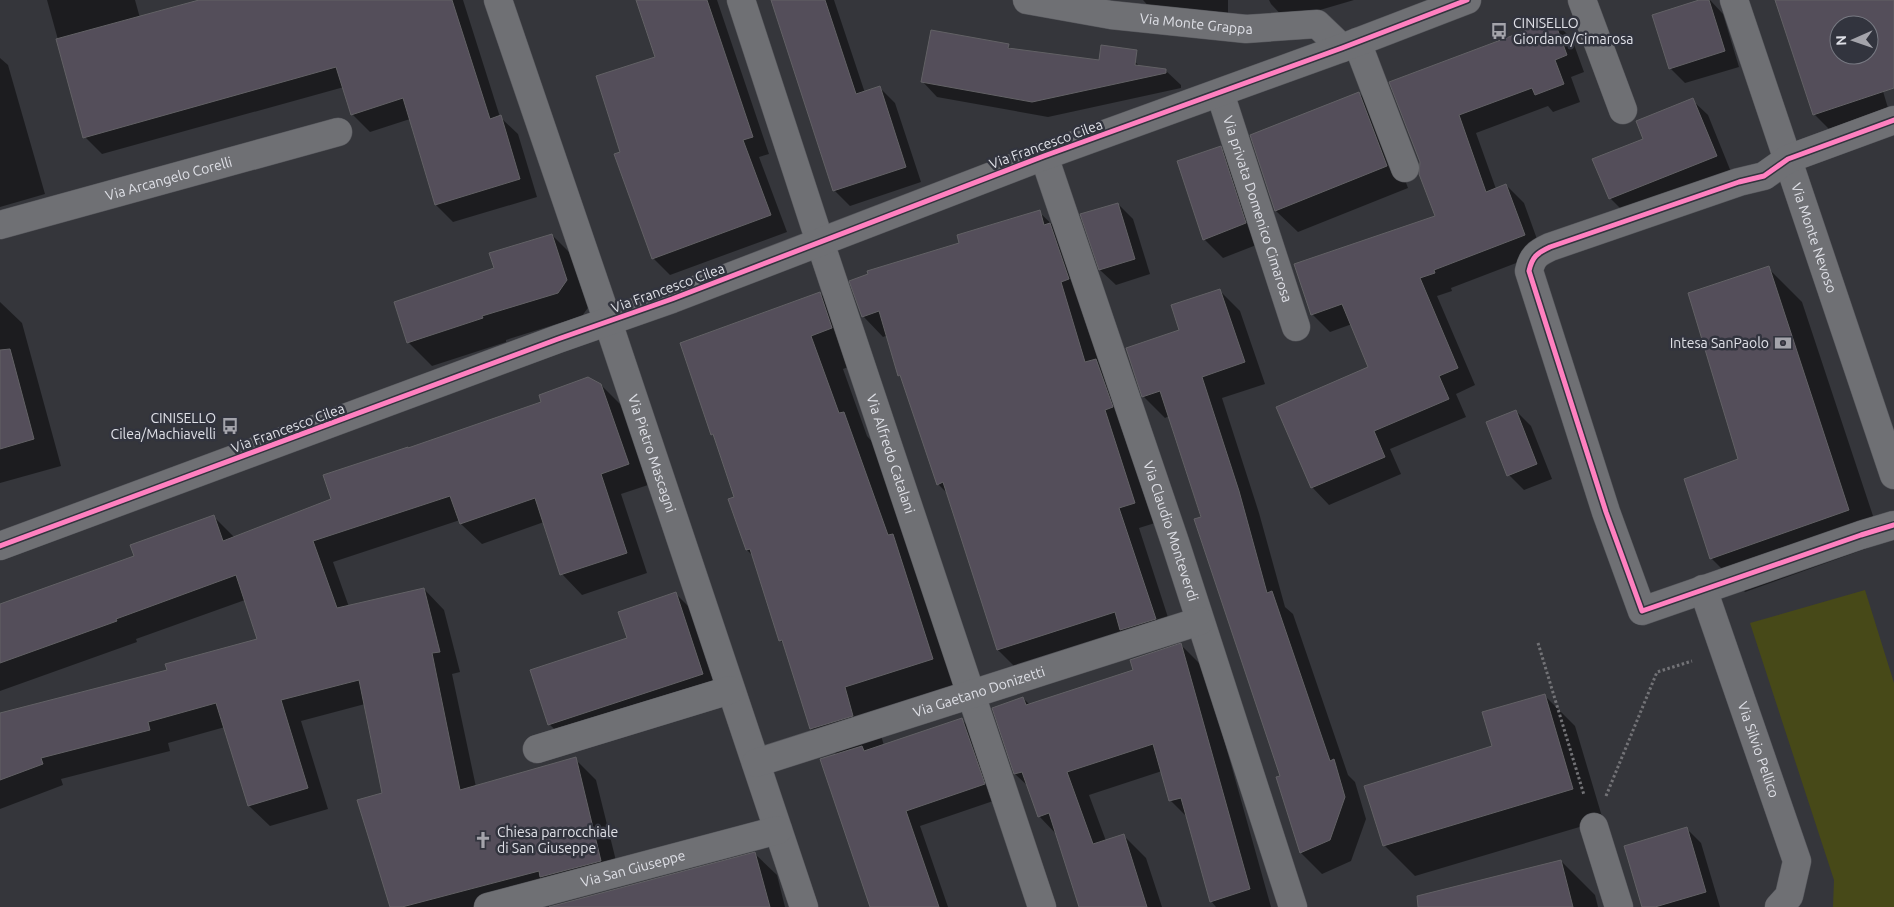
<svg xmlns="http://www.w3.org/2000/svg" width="1894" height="907" font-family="Ubuntu,sans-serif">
<rect width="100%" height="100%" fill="#35363b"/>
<!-- green -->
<path fill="#474918" d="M1865,590l29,93v224h-61l1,-27 -84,-257z"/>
<!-- shadow -->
<g fill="#0007" fill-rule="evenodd">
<path d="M47,0h88l5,18 64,-18h259l37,117 18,17 19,63 -84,25 -17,-17 -26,-86 -40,13 -18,-18 -8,-27 -242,67 -17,-17z"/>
<path d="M637,0h80l52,154 -10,3 28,75 -117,43 -17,-17 -31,-105 35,-96z"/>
<path d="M772,0h62l31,93 15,-5 15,15 26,79 -71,24 -15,-15z"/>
<path d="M1143,0h85v13l-75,-2z"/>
<path d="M1269,0h85l-68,20 -15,-16z"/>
<path d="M1703,0h7l13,14 16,53 -54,16 -15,-15z"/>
<path d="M1777,0h117v84l-12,4 9,30 -55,18 -22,-22zM1839,25h30v30h-30z"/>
<path d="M1554,21l18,18 12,33 -13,5 9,25 -27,10 -5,-6 -72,27 20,56 10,-4 18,18 18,50 -91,35 1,3 -15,5 38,89 -19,9 10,23 -76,32 11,25 -72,31 -17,-18 57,-119 -17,-44 -22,8 -18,-18 125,-97 -16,-55 -30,-79z"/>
<path d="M1008,46l4,3 88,12 24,-11 16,17 25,3 16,15v3l-133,29 -111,-20 -15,-16z"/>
<path d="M0,58l8,7 37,129 -45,13z"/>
<path d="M1359,93l22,22 27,73 -110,44 -22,-21z"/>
<path d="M1692,100l16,15 23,57 -106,41 -15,-15 34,-59z"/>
<path d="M1220,148l19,18 25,76 -41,16 -19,-19z"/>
<path d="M1118,204l15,15 17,55 -34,11 -16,-15z"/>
<path d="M1039,212l21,20 39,131 17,18 39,142 -16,5 36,111 -157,31 -20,-20 -50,-156 -10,-10 -35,-105 -4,-4 -11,-40 -5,2 -20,-21 98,-72z"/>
<path d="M552,235l24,24 14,46 -8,11 -76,24v2l-74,24 -24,-24 88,-73z"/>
<path d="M1768,268l34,34 80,241 -137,49 -34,-34 29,-98z"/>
<path d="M1219,290l21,21 25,73 -43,14 37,115 26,94 8,7 55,161 7,7 11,37 -15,42 -29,13 -21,-21 -24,-75 5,-1 -113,-361 -4,2 -21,-21 -17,-48 54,-18z"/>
<path d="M820,293l33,33 11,35 -21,8 24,67 9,10 89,245 -88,29 7,26 78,-26 15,15 22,64 -79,27 28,81h-76l-35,-152 -26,-26 -25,-83 -6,-6 -27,-84 -6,-6 -11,-53 -20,-59 -4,-4z"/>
<path d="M0,302l22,21 39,143 -61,17z"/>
<path d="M601,385l21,21 26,79 -27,9 26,79 -65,22 -20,-21 -18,-52 -62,22 -21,-20 -1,-4 -127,42 16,45 75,-18 20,21 16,62 -8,2 24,113 99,-28 21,21 25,101 -122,26h-108l-8,-113 -18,-90 -64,17 27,88 -58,17 -21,-20 -24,-79 -57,16 2,8 -109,28 2,6 -63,24v-95l169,-43 89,-31 -13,-40 -109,39 1,3 -137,49v-86l136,-49 78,-39 21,21 98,-38 76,-51z"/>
<path d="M1516,411l15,15 21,53 -28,11 -15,-15z"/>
<path d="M676,594l15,15 26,80 -152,50 -16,-15 79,-85z"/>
<path d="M1181,645l23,23 67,239h-55l-5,-6 -23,-83 -18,-18 -8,-29 -73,24 17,46 17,-6 23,23 16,49h-82l-23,-72 -18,-19 -10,-29 -14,-13 8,-76 7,7 105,-35z"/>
<path d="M1544,695l31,31 28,94 -188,56 -31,-31 110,-98z"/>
<path d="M1686,828l15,15 19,64h-74z"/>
<path d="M755,854l22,21 8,32h-231z"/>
<path d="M1561,861l34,34 3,12h-155z"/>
</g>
<!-- building -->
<g fill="#544e5a" stroke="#626165" fill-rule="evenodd">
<path d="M199,0h253l38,119 11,-4 19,64 -85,26 -32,-107 -52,17 -15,-48 -253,71 -27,-99z"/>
<path d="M636,0h71l46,137 -10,3 28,75 -119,44 -38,-105 6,-2 -24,-76 59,-19z"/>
<path d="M771,0h54l31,94 24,-8 26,81 -73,24z"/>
<path d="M1699,0h10l16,51 -56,18 -17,-54z"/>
<path d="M1775,0h119v88l-81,27zM1839,25h30v30h-30z"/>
<path d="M1554,20l13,35 -12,5 9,24 -29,11 -3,-7 -73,27 27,77 20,-8 19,51 -91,35 1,3 -15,5 38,90 -19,8 10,23 -75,32 11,26 -74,31 -35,-81 92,-40 -26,-63 -31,11 -17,-51 141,-48 -16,-42 1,-12 -31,-80z"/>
<path d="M931,30l78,14 -1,4 91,12 2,-15 36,5 -2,15 31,4v4l-134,29 -111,-20z"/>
<path d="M1359,92l28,74 -112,45 -25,-76z"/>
<path d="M1693,98l24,58 -108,43 -17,-40 51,-20 -7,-18z"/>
<path d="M1221,146l25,77 -43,17 -26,-79z"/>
<path d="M1118,203l17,56 -36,11 -19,-56z"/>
<path d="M1040,210l4,15 6,-2 19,56 -8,3 24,80 11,-3 17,48 -8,3 30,93 -16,5 37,111 -36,11 -5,-18 -118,38 -54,-168 -6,3 -37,-110 -2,1 -19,-65 -17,6 -13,-36 19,-7 -1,-3 92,-28 -2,-8z"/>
<path d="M552,234l15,46 -9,13 -76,23 1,2 -76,25 -13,-41 100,-34 -5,-15z"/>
<path d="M1769,266l80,244 -139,49 -26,-80 54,-20 -50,-166z"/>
<path d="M1220,289l25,73 -43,15 37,114 28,102 5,-2 58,170 4,-2 11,38 -15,43 -30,13 -24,-76 4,-1 -86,-257 7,-2 -41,-126 -18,6 -16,-49 53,-18 -8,-25z"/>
<path d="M820,292l12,36 -21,8 28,77 5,-1 44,123 5,-1 40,125 -88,28 8,29 -43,13 -28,-89 -3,1 -29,-92 -4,1 -18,-51 6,-2 -21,-63 -2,1 -31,-92z"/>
<path d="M10,349l24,90 -34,10v-99z"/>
<path d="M588,377l13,7 28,80 -28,10 26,79 -67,22 -25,-77 -75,26 -10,-28 -137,45 24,67 87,-20 16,64 -8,1 28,137 116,-33 25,104 -61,16 -1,-6 -137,36h-12l-33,-107 25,-7 -23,-113 -78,20 27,88 -60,18 -32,-103 -68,19 2,8 -109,28 2,6 -43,16v-67l167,-43 -2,-6 92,-25 -21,-64 -120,44 1,2 -117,42v-59l134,-48 -4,-11 84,-30 9,26 108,-42 -8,-24 85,-28v1l133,-46 -2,-7z"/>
<path d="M1516,410l21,54 -30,12 -21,-54z"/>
<path d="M676,592l27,82 -155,51 -18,-55 97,-32 -9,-26z"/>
<path d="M1181,643l69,246 -40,13 -29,-104 -12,3 -16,-57 -86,28 26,72 31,-10 23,73h-68l-30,-94 -11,4 -16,-45 -8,2 -22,-66 31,-11 3,8 107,-35 -3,-10z"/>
<path d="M1545,694l28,95 -190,57 -19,-60 128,-40 -10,-34z"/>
<path d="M962,718l23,66 -79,27 33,96h-69l-50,-148 42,-13 2,5z"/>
<path d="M1687,827l19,65 -51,15h-13l-18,-61z"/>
<path d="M755,852l15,55h-221z"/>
<path d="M1561,860l12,47h-155l-1,-11z"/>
</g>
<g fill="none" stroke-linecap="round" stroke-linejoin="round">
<!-- minor casing -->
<g stroke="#54555a" stroke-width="29">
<g id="minor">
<path id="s1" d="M498,0l110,322 196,585"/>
<path id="s2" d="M741,0l79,242 222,665"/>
<path id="s3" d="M1027,0l84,15 135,14 71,-5 25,24"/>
<path d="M1582,0l41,110"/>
<path id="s4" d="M1734,0l160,475"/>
<path d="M1357,42l48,126"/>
<path id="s5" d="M1220,93l76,234"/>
<path d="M1894,120l-106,39 -24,17 -25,6 -189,65c-13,6 -18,10 -21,24l77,241 36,99 219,-76 33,-10"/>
<path id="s6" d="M1044,156l131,386 118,365"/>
<path id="s7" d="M0,225l338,-93"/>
<path d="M0,546l558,-207 114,-40 372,-143 298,-108 125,-48"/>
<path id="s8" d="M1703,589l94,272 -8,35 -10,11"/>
<path d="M537,749l193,-59"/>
<path id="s9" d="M756,763l444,-142"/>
<path d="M1594,827l25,80"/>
<path id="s10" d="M488,907l290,-77"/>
</g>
</g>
<!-- path -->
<g stroke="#737377" stroke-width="3" stroke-dasharray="2.5 2.5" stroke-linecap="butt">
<path d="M1538,643l46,152"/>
<path d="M1606,796l51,-124 35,-11"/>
</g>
<!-- minor -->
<use href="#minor" stroke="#6f7074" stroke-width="28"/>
<!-- cycleway casing -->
<g stroke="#32343e" stroke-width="8">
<g id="cycleway">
<path d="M1894,120l-106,39 -24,17 -25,6 -189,65c-13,6 -18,10 -21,24l77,241 36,99 219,-76 33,-10"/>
<path d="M0,546l558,-207 114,-40 372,-143 298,-108 125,-48"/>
</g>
</g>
<!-- cycleway -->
<use href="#cycleway" stroke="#ff80c0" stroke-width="5"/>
</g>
<!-- icons -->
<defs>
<g id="bus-bare" transform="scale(1.35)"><path d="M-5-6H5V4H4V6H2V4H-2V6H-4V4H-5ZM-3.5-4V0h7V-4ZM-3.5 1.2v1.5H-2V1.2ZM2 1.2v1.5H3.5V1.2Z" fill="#a4a4ab" stroke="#32343e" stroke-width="2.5" paint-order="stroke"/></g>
<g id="bank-bare" transform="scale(1.35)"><path d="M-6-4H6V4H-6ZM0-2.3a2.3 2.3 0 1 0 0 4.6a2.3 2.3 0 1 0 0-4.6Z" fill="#a4a4ab" stroke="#32343e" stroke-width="2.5" paint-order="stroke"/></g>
<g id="church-bare" transform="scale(1.35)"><path d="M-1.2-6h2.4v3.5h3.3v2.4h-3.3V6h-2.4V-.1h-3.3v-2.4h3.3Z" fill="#a4a4ab" stroke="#32343e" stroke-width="2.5" paint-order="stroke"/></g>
</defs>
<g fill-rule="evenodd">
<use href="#bus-bare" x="1499" y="31"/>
<use href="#bank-bare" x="1783" y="343"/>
<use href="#bus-bare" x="230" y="426"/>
<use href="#church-bare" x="483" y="840"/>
</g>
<g text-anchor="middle" stroke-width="5" stroke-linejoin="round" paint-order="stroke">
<!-- street labels -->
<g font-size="14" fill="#dfe0e7" stroke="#32343e">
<text dy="5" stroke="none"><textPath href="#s3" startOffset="171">Via Monte Grappa</textPath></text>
<text transform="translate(1046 144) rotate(-20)" y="5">Via Francesco Cilea</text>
<text dy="5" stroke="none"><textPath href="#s7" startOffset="175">Via Arcangelo Corelli</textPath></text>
<text dy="5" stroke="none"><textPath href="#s5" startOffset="122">Via privata Domenico Cimarosa</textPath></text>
<text dy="5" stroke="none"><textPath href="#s4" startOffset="251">Via Monte Nevoso</textPath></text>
<text transform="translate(668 288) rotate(-20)" y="5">Via Francesco Cilea</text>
<text transform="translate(288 428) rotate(-20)" y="5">Via Francesco Cilea</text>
<text dy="5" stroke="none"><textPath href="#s1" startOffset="479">Via Pietro Mascagni</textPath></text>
<text dy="5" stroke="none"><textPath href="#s2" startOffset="478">Via Alfredo Catalani</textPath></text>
<text dy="5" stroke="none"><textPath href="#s6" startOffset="396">Via Claudio Monteverdi</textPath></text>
<text dy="5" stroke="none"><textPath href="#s9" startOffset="234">Via Gaetano Donizetti</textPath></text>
<text dy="5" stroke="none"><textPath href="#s8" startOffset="170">Via Silvio Pellico</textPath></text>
<text dy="5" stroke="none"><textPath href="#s10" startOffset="150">Via San Giuseppe</textPath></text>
</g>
<!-- poi labels -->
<g font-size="14" fill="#dfe0e7" stroke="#32343e" text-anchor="start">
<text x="1513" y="28">CINISELLO<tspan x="1513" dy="16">Giordano/Cimarosa</tspan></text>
<text x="1769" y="348" text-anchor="end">Intesa SanPaolo</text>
<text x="216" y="423" text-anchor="end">CINISELLO<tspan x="216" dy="16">Cilea/Machiavelli</tspan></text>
<text x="497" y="837">Chiesa parrocchiale<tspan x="497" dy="16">di San Giuseppe</tspan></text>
</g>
</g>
<!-- north arrow -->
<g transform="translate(1854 40) rotate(268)"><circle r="24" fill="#32343e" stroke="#777982"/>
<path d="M0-4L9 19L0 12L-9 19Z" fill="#a4a4ab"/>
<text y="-8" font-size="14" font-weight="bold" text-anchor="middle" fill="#dfe0e7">N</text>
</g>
</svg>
